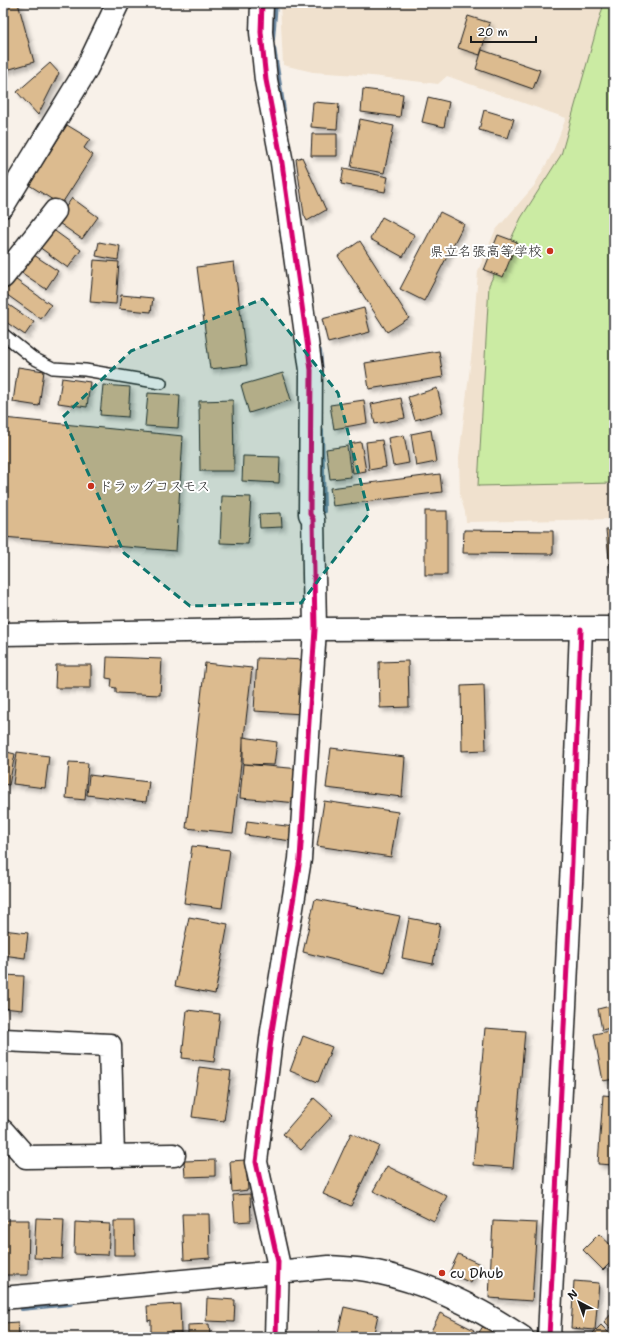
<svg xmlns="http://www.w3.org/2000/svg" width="617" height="1340" font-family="'Shantell Sans','Klee One',sans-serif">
<defs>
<filter id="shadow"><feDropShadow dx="3.5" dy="3.5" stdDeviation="2" flood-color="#0004"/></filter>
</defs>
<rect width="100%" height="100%" fill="#f8f1e9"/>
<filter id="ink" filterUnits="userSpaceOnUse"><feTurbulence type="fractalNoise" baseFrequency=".025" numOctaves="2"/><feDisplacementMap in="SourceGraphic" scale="8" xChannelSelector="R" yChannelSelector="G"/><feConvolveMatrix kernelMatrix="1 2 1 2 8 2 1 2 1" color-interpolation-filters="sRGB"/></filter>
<g filter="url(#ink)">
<!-- built -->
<path fill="#f0e1ce" d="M280,3h334v516l-148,3 -1,-10 -5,-16 -1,-38 13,-108 6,-79 17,-40 39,-45 18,-32 14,-36 -119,-42 -9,8 -66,-8 -59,-4 -30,-7z"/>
<!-- pitch -->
<path fill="#cbeba3" stroke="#748460" d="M604,3h10v480l-136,3 11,-201 32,-67 40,-63z"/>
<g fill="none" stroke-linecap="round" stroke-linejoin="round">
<!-- stream -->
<g stroke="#68859f" stroke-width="6">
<path d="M272,39l3,-36"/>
<path d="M273,48l10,62"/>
<path d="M319,351l2,21"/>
<path d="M321,431l2,80"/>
<path d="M22,1308l48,-5"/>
</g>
</g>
<!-- building -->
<g fill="#dcbb8f" stroke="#1c1c1c" filter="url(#shadow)">
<path d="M3,3h15l16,59 -31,9z"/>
<path d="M468,16l22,7 -10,32 -22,-7z"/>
<path d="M482,50l58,20 -7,19 -57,-20z"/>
<path d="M50,63l9,10 -21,42 -21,-23z"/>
<path d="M363,89l40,5 -3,23 -39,-5z"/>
<path d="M428,97l21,5 -5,25 -22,-5z"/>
<path d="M313,102l26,2 -2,25 -26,-2z"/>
<path d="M484,110l30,9 -6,19 -29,-8z"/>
<path d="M360,119l34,7 -10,47 -33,-6z"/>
<path d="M67,125l23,14 -6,9 9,7 -32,50 -32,-20z"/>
<path d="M312,134h25v22h-26z"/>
<path d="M302,157l24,53 -19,11 -3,-6 -8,-56z"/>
<path d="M344,168l44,9 -3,15 -44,-8z"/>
<path d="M72,198l26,19 -16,22 -26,-18z"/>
<path d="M440,212l24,12 -40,77 -24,-12z"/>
<path d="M382,217l33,18 -12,22 -33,-18z"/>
<path d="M48,226l33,24 -13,18 -33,-24z"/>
<path d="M498,235l19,7 -14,35 -19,-7z"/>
<path d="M360,241l49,77 -22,14 -49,-76z"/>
<path d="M99,242l21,4 -2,14 -22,-4z"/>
<path d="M28,251l30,20 -12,18 -30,-20z"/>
<path d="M94,260l25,2 -3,42 -26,-2z"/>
<path d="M234,262l13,103 -37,4 -13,-102z"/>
<path d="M12,277l39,28 -10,14 -38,-27z"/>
<path d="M121,295l32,3 -2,14 -32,-3z"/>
<path d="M3,301l31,21 -9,13 -22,-15z"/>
<path d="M364,308l6,24 -42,11 -6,-24z"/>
<path d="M439,351l4,26 -74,12 -4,-26z"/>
<path d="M18,367l26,4 -5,35 -26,-4z"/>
<path d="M283,373l8,27 -42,13 -8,-28z"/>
<path d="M62,378l28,4 -3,25 -29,-4z"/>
<path d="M103,385l27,2 -2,30 -28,-2z"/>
<path d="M437,388l6,24 -28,8 -7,-23z"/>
<path d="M148,393l32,2 -2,33 -33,-2z"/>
<path d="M401,398l4,20 -30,6 -4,-20z"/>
<path d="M233,400l1,71h-34l-1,-70z"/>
<path d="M364,400l3,23 -33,6 -4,-24z"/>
<path d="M3,418l180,18 -7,115 -173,-14z"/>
<path d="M431,430l5,32 -20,4 -5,-32z"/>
<path d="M404,435l5,28 -16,3 -5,-28z"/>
<path d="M382,440l4,27 -17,3 -3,-28z"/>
<path d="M361,442l5,29 -13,2 -4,-29z"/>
<path d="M347,446l4,31 -21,2 -4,-30z"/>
<path d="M243,456l37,1 -1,26 -37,-2z"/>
<path d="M440,474l2,18 -109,14 -3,-18z"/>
<path d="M222,496l29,1 -3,47 -28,-1z"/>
<rect x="425" y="511" width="22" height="64"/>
<path d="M281,513l1,14 -22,1 -1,-14z"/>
<path d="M614,529v48h-3l-5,-47z"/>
<path d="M464,530l89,1v23l-90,-1z"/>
<path d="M107,657l55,2 -2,36 -44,-2v-5l-5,-1 1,-8 -6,-1z"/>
<path d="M257,658l49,2 -3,54 -49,-3z"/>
<path d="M408,661l1,46 -29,1 -1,-46z"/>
<path d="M205,663l47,5 -19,165 -47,-5z"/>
<path d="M56,665h35v23h-36z"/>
<path d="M484,685l2,65 -24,1 -1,-65z"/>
<path d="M243,737l34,5 -3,23 -31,-1z"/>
<path d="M331,748l74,9 -3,40 -76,-9z"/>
<path d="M3,751l12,3 -6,31 -6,-1z"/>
<path d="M17,752l32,4 -4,32 -32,-4z"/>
<path d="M69,762l19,1 -3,37 -19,-2z"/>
<path d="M243,764l58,5 -3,34 -58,-5z"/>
<path d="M89,775l60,7 -3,20 -59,-7z"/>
<path d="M324,801l74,11 -7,45 -74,-11z"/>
<path d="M247,821l47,6 -2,14 -47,-6z"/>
<path d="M192,846l38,4 -8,58 -38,-5z"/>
<path d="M315,899l85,17 -15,57 -82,-21z"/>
<path d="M189,917l39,7 -13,70 -40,-8z"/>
<path d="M409,918l31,6 -7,40 -31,-6z"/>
<path d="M3,930l25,3 -3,25 -22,-3z"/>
<path d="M3,975l21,1 -2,34 -19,-2z"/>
<path d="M614,1005v22l-12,3 -4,-21z"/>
<path d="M187,1010l33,4 -6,48 -32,-4z"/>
<path d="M485,1028l40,3 -12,137 -40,-3z"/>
<path d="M614,1030v49l-11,2 -9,-47z"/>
<path d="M303,1036l29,11 -14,35 -28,-11z"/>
<path d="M199,1067l32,4 -7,50 -32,-4z"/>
<path d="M603,1095l11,1v69l-16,-1z"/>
<path d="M314,1098l19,17 -32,35 -18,-16z"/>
<path d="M351,1133l28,13 -28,60 -28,-12z"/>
<path d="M215,1160v16l-30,1 -1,-16z"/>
<path d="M246,1160l2,30 -16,2 -2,-31z"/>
<path d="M387,1166l60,30 -13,25 -61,-30z"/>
<path d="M250,1194l1,27 -16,1 -2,-27z"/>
<path d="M182,1214h27l1,44 -26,2z"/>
<path d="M36,1218l28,1 -2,40 -28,-1z"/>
<path d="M3,1220h26l-1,55h-25z"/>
<path d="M114,1221h20l1,34h-21z"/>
<path d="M493,1221l44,2 -5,78 -43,-3z"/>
<path d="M75,1222l35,2 -2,31 -34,-1z"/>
<path d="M599,1234l15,14v11l-11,11 -20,-20z"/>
<path d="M458,1254l22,10 -9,19 -22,-10z"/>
<path d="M574,1281l25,2 -4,47 -24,-2z"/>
<path d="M207,1298l28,2 -1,22 -28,-1z"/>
<path d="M180,1304l1,28 -30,1v-13l-3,1 -1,-15z"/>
<path d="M344,1307l34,8 -5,22h-36z"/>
<path d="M614,1311v21l-10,-10z"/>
<path d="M440,1313l34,17 -3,7h-29l-11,-6z"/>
<path d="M487,1320l27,17h-38z"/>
<path d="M18,1322l1,15h-16v-14z"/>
<path d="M209,1324l1,13h-22v-12z"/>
<path d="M601,1325l12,12h-24z"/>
<path d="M181,1332v5h-27v-4z"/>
</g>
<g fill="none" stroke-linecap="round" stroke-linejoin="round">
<!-- service casing -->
<g stroke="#1c1c1c" stroke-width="14">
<path id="service" d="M3,334l30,24 20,10 32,2 76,13"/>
</g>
<!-- minor casing -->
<g stroke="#1c1c1c" stroke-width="25">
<g id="minor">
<path d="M262,3l-1,29 5,48 16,83 29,207 -1,144 3,5 2,110 -15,230 -28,172 -16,131 22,100 -2,75"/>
<path d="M3,206l82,-134 33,-69"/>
<path d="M3,277l52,-66"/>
<path d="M3,1040l107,5 3,111"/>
<path d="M3,1131l23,26 148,-2"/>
<path d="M3,1298l326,-31c14,1 29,1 43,4 54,11 104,35 150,66"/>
</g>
</g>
<!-- tertiary casing -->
<g stroke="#1c1c1c" stroke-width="25">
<g id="tertiary">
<path d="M3,634l312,-5 299,-1"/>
<path d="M549,1337l23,-475 9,-233"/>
</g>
</g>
<!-- service -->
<use href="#service" stroke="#fff" stroke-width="11"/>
<!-- minor -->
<use href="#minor" stroke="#fff" stroke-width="22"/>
<!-- tertiary -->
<use href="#tertiary" stroke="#fff" stroke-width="22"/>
<!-- cycleway casing -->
<g stroke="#fff" stroke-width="8">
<g id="cycleway">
<path d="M262,3l-1,29 5,48 16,83 29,207 -1,144 3,5 2,110 -15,230 -28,172 -16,131 22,100 -2,75"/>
<path d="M549,1337l23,-475 9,-233"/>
</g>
</g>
<!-- cycleway -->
<use href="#cycleway" stroke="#d6006c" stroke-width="5"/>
</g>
</g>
<!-- marked area -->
<path fill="#0f766e" fill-opacity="0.2" stroke="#0f766e" stroke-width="3" stroke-dasharray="8 5" stroke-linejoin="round" d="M263,299l75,94 31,121 -68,89 -111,3 -66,-53 -61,-136 68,-66z"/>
<!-- markers -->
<g fill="#c8321e" stroke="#fff" stroke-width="1.5">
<circle cx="550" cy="251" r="4"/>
<circle cx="91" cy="486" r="4"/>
<circle cx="442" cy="1273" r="4"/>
</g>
<g text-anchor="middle" stroke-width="4" stroke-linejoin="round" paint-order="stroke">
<!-- poi labels -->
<g font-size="14" fill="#1c1c1c" stroke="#fff" text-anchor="start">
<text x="542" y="256" text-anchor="end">県立名張高等学校</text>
<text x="99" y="491">ドラッグコスモス</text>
<text x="450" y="1278">cu Dhub</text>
</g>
</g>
<!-- margin -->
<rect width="617" height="1340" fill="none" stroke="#fff" stroke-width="16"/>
<rect x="8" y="8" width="601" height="1324" fill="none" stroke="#1c1c1c" stroke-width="1.5" filter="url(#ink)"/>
<!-- north arrow -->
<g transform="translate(579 1302) rotate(319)" stroke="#ffffff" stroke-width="3" paint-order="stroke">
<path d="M0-3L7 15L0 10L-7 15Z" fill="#1c1c1c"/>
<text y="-6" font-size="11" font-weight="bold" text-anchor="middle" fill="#1c1c1c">N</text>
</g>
<!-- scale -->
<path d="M471 36v6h65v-6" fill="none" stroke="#1c1c1c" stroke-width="2"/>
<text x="477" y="36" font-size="12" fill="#1c1c1c" stroke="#ffffff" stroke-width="3" paint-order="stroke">20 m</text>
</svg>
